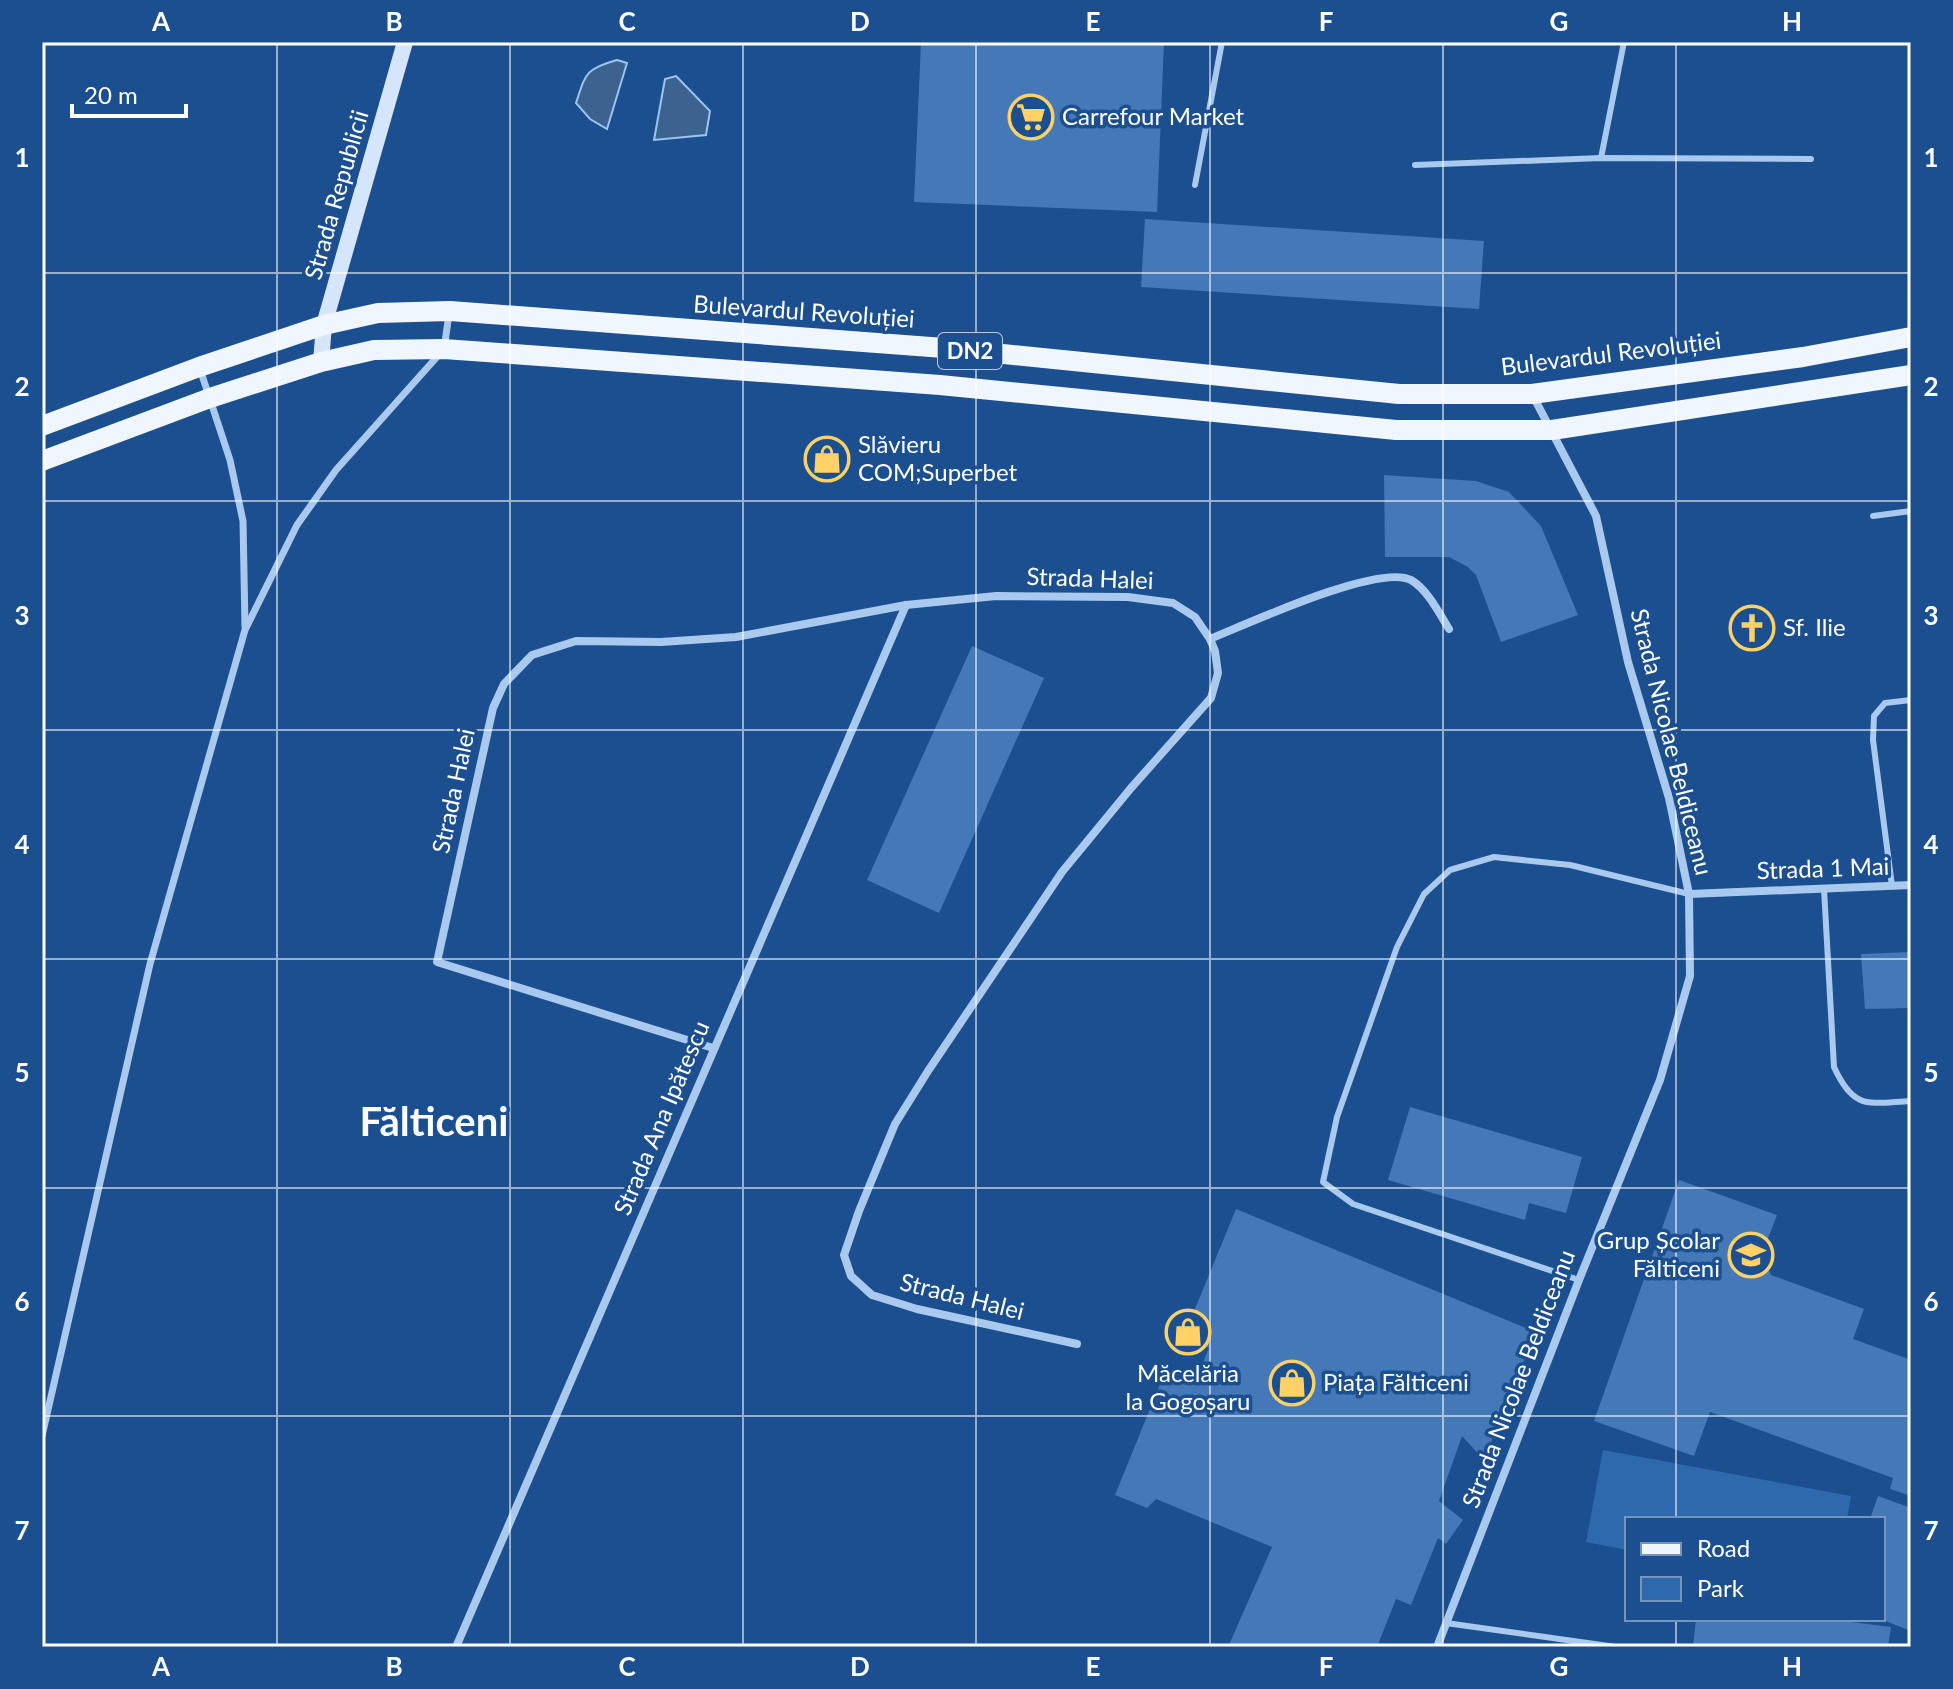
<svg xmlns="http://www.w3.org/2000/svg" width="1953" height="1689" font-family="Lato,sans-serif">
<rect width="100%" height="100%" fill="#1b4f8f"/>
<!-- green -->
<path fill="#2e69ad" d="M1603,1450l248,46 -4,23h-220v31l-41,-8z"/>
<!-- water -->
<g fill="#3c6290" stroke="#9cc4f0" stroke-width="2">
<path d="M617,60l10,3 -20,66 -17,-10 -14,-16c10,-30 9,-34 41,-43z"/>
<path d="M676,76l34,35 -4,24 -52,5 11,-61z"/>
</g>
<!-- building -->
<g fill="#4478b7">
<path d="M921,42h243l-7,170 -243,-10z"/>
<path d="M1145,219l339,22 -5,68 -338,-22z"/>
<path d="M1384,475l92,6 33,11 32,34 37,89 -77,27 -25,-67 -8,-8 -19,-10h-64z"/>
<path d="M972,646l72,32 -105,235 -72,-33z"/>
<path d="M1911,952v56l-46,1 -4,-55z"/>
<path d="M1410,1107l172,50 -16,56 -37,-10 -4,17 -137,-40z"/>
<path d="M1679,1180l98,35 -15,39 9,21 93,34 -11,30 58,21v136l-21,-7 3,-11 -183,-66 -16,44 -100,-35z"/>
<path d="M1236,1209l300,123 -52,128 -22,-24 -23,65 24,19 -17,24 -8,-6 -27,67 -15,-6 -19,48h-149l44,-100 -116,-48 -9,9 -32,-13 50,-123 29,12 15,-36 -26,-10z"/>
<path d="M1878,1496l33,12v123l-28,-11v-101h-13z"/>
<path d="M1696,1619h131l64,8 -3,20h-195z"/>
</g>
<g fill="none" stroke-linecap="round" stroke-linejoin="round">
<!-- service -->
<g stroke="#a9c9ee" stroke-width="6">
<path d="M1601,158l23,-116"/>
<path d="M1415,165l186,-7 210,1"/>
<path d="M1195,185l27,-143"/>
<path d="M1873,516l38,-5"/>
<path d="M1892,886l-19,-146 1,-24 11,-13 26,-3"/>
<path d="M1824,889l10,178c20,44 35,36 77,34"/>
<path d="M1579,1280l-226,-76 -30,-22 14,-65 60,-170 27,-53 26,-24 44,-13 76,8 119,29"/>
<path d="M1446,1623l170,24"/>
</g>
<!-- pedestrian -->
<g stroke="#a9c9ee" stroke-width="7">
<path d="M200,369l30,91 13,61 2,106"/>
<path d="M42,1436l108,-472 95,-334 52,-105 39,-55 108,-121 5,-35"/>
</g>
<!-- minor -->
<g stroke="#a9c9ee" stroke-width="8">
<path d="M1210,639c37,-15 169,-76 201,-59 17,10 28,33 38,49"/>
<path d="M1689,894l222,-9"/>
<path d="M713,1048l-276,-86 56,-254 11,-24 28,-29 44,-14 85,1 75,-5 170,-32 90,-9 132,1 45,6 22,14 15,22 5,12 3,22 -7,25 -80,90 -69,84 -134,199 -33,53 -36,87 -15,44 7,21 21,19 45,14 160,35"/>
<path d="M456,1647l450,-1042"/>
<path d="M1437,1647l142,-367 81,-200 30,-104 -1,-82 -20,-96 -41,-136 -32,-146 -64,-122"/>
</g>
<!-- secondary -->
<path stroke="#d6e6fa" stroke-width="16" d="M321,362l3,-37 81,-283"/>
<!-- primary -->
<g stroke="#f0f6ff" stroke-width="20">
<path d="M42,426l157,-59 125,-42 54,-12 72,-2 494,37 455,46h133l271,-37 108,-20"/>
<path d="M42,461l168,-63 111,-36 53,-12 70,-1 496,36 456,45h156l359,-55"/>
</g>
</g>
<!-- grid -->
<path fill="none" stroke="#fff" stroke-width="2" stroke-opacity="0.55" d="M277,42v1605M510,42v1605M743,42v1605M976,42v1605M1210,42v1605M1443,42v1605M1676,42v1477M42,273h1869M42,501h1869M42,730h1869M42,959h1869M42,1188h1869M42,1416h1869M1676,1619v28"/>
<!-- icons -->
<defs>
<g id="supermarket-ring" transform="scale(2.3)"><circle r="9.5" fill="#1b4f8f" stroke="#ffd166" stroke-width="1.5"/><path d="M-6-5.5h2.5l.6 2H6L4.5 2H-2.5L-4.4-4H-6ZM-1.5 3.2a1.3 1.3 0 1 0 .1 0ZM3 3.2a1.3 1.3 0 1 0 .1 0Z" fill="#ffd166"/></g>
<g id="shop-ring" transform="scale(2.3)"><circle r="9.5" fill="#1b4f8f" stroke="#ffd166" stroke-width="1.5"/><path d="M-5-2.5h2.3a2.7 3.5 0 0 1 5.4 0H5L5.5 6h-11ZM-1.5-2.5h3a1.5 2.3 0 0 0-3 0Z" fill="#ffd166"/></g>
<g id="church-ring" transform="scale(2.3)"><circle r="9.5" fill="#1b4f8f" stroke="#ffd166" stroke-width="1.5"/><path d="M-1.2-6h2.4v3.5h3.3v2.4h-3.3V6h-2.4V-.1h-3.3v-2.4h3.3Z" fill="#ffd166"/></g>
<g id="school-ring" transform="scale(2.3)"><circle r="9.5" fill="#1b4f8f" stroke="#ffd166" stroke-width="1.5"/><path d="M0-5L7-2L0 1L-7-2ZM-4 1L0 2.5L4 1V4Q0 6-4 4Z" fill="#ffd166"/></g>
</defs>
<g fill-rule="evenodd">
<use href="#supermarket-ring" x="1031" y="117"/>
<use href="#shop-ring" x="827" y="459"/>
<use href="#church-ring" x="1752" y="628"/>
<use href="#school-ring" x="1751" y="1255"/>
<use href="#shop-ring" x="1188" y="1332"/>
<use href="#shop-ring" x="1292" y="1383"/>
</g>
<g text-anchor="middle" stroke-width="7" stroke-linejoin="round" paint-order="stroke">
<!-- shield labels -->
<rect fill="#1b4f8f" stroke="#bbcadd" stroke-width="2" x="938" y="333" width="64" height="36" rx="6"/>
<g font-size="22" font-weight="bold" fill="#fff">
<text x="970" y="359">DN2</text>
</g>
<!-- poi labels -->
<g font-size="24" fill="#fff" stroke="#1b4f8f" text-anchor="start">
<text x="1062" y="125">Carrefour Market</text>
<text x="858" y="453">Slăvieru<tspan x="858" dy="28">COM;Superbet</tspan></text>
<text x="1783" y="636">Sf. Ilie</text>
<text x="1720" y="1249" text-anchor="end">Grup Școlar<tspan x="1720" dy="28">Fălticeni</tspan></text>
<text x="1188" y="1382" text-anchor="middle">Măcelăria<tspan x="1188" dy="28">la Gogoșaru</tspan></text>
<text x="1323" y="1391">Piața Fălticeni</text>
</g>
<!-- street labels -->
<g font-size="24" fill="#fff" stroke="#1b4f8f">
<text transform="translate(337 195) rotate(-74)" y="8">Strada Republicii</text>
<text transform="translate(804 312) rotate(4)" y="8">Bulevardul Revoluției</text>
<text transform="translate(1611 354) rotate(-7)" y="8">Bulevardul Revoluției</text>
<text transform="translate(1090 579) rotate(2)" y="8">Strada Halei</text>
<text transform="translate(1671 742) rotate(76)" y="8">Strada Nicolae Beldiceanu</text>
<text transform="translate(454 791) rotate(-78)" y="8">Strada Halei</text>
<text transform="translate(1823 869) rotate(-2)" y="8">Strada 1 Mai</text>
<text transform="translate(662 1118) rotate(-67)" y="8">Strada Ana Ipătescu</text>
<text transform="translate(962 1297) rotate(14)" y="8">Strada Halei</text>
<text transform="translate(1519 1379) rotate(-69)" y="8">Strada Nicolae Beldiceanu</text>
</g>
<!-- town labels -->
<g font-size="40" font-weight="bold" fill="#fff" stroke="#1b4f8f">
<text x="434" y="1136">Fălticeni</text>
</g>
</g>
<!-- border -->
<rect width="1953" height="1689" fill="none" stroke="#1b4f8f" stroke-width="88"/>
<!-- legend -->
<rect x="1625" y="1517" width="260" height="104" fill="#1b4f8f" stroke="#7695bc" stroke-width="2"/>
<rect x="1641" y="1543" width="40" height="12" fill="#f0f6ff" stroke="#7695bc" stroke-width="2"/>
<text x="1697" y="1557" font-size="24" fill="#ffffff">Road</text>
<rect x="1641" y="1577" width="40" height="24" fill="#2e69ad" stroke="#7695bc" stroke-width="2"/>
<text x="1697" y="1597" font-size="24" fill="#ffffff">Park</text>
<!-- scale -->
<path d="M72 104v12h114v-12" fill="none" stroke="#ffffff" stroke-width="4"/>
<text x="84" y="104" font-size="24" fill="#ffffff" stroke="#1b4f8f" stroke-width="6" paint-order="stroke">20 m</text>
<rect x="44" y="44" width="1865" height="1601" fill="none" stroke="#fff" stroke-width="3"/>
<g font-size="26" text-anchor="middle" font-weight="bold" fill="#fff">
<text x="161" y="31">A</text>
<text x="394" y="31">B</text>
<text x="627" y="31">C</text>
<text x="860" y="31">D</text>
<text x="1093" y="31">E</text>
<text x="1326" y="31">F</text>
<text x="1559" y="31">G</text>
<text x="1792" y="31">H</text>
<text x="22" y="167">1</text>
<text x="1931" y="167">1</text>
<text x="22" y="396">2</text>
<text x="1931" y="396">2</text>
<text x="22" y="625">3</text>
<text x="1931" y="625">3</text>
<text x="22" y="854">4</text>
<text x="1931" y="854">4</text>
<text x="22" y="1082">5</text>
<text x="1931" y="1082">5</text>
<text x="22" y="1311">6</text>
<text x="1931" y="1311">6</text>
<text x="22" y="1540">7</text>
<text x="1931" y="1540">7</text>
<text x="161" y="1676">A</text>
<text x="394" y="1676">B</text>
<text x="627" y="1676">C</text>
<text x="860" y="1676">D</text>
<text x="1093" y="1676">E</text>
<text x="1326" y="1676">F</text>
<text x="1559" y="1676">G</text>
<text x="1792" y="1676">H</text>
</g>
</svg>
